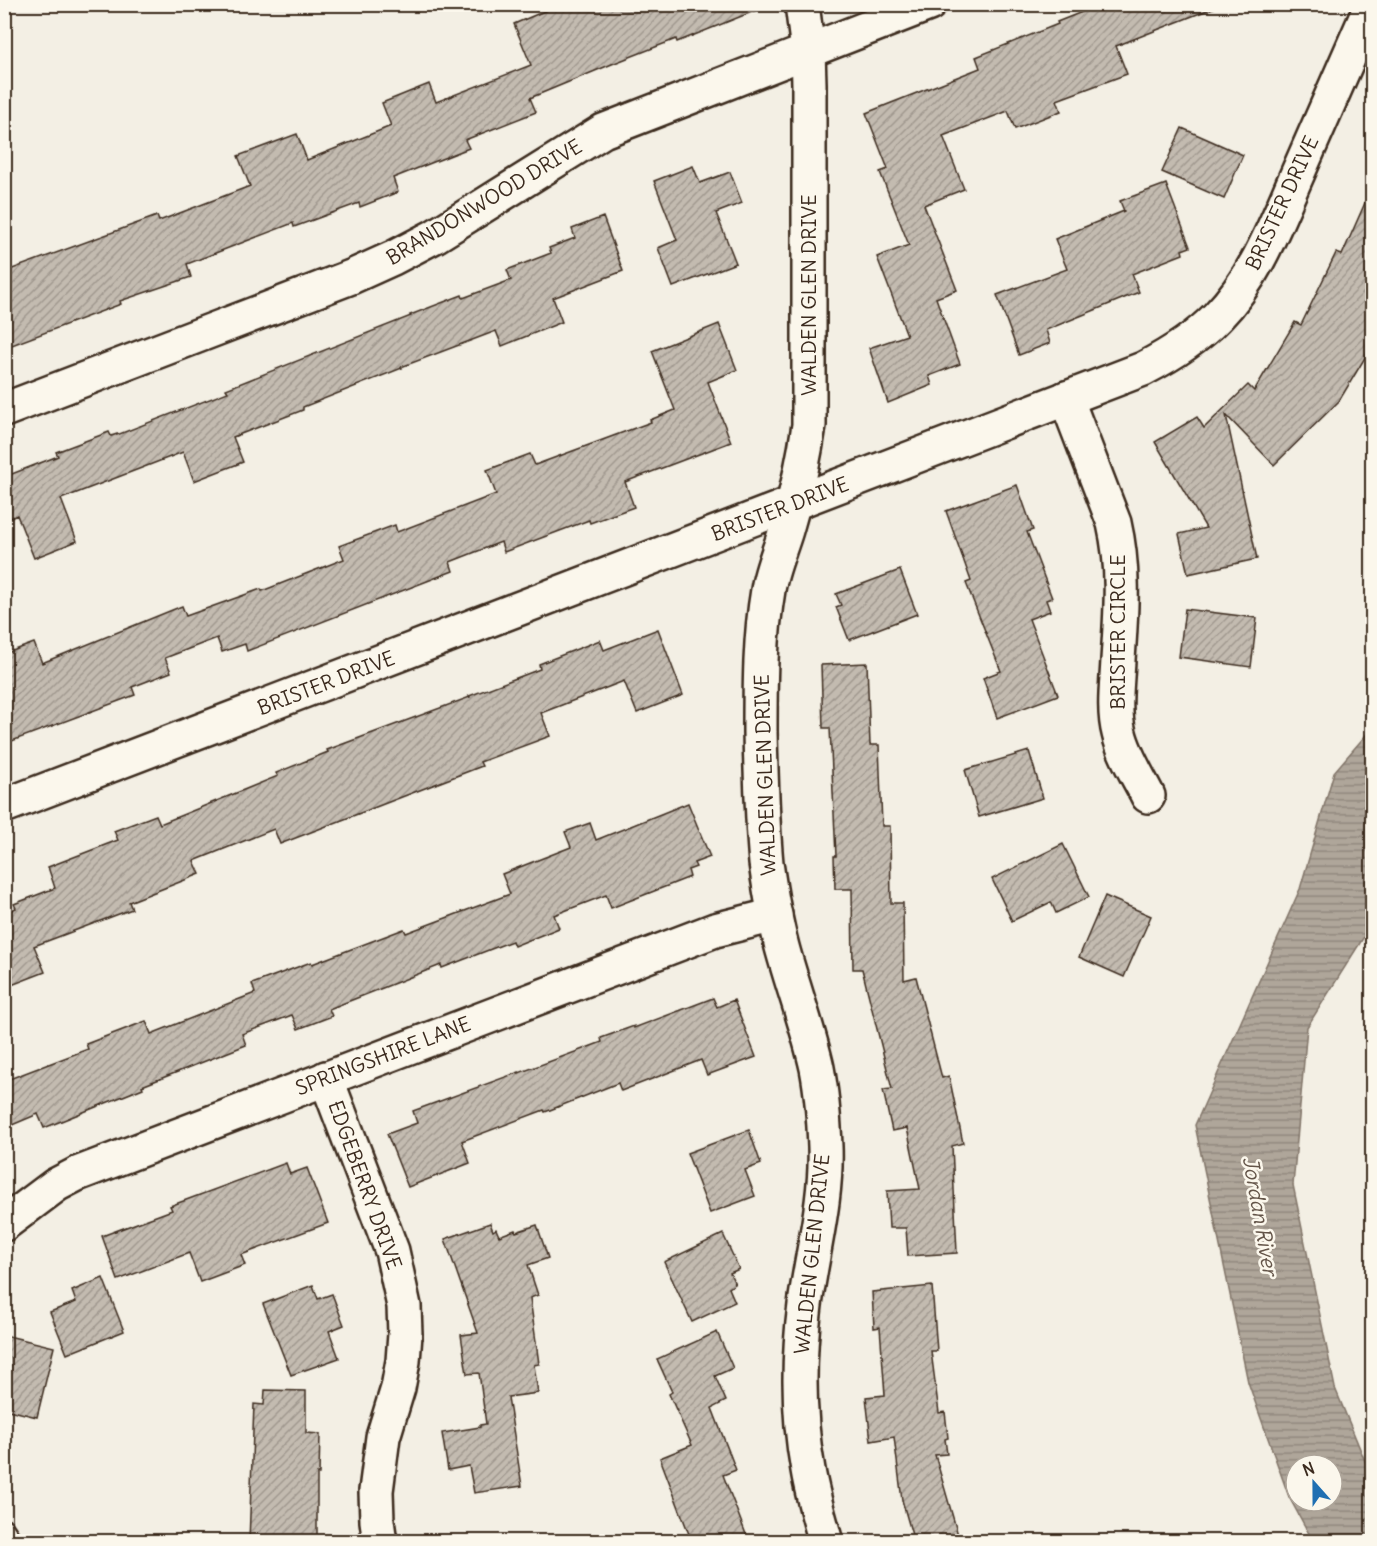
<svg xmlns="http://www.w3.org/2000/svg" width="1377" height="1546" font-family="Delius,sans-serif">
<defs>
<pattern id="water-rules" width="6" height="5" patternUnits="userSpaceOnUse" patternTransform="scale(1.5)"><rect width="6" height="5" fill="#afa69a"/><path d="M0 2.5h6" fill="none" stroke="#90877d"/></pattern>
<pattern id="building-hatch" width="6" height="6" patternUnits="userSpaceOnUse" patternTransform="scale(1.5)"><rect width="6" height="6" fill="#c3bbb0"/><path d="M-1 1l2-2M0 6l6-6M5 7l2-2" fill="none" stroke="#a0988f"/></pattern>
</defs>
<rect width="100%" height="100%" fill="#f3efe4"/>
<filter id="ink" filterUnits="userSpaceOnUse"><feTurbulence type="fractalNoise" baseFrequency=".0167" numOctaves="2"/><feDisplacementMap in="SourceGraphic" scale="12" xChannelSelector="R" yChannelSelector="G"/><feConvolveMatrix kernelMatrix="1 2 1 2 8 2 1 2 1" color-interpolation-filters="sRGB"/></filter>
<g filter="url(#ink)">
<!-- water -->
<path fill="url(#water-rules)" stroke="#817468" stroke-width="1.5" fill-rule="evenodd" d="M1372,728v196l-65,103 -14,158 42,203 37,90v63h-59l-24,-44 -41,-115 -53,-257 105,-236 34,-117zM1296,1465h36v36h-36z"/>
<!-- building -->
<g fill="url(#building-hatch)" stroke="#3b2a1e" stroke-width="1.5">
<path d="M561,4h206v2l-90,36 -1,-3 -64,25 -82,34 6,14 -71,28 4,8 -76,30 5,14 -38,15 -1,-4 -65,24 -1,-4 -106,41 4,13 -71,24 1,3 -117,44v-76l153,-56 2,5 91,-35 -12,-30 59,-22 10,26 84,-34 -9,-23 47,-19 7,18 95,-37 -17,-41z"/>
<path d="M1102,4h115l1,2 -102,40 11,28 -70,26 4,11 -46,18 -7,-18 -65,25 21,53 -40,16 33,85 -21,8 24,66 -31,12 3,9 -44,18 -19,-55 38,-13 -30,-78 32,-12 -29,-73 8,-3 -22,-56 114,-45 -4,-11 82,-33 -1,-2z"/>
<path d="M1182,128l61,27 -19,44 -62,-27z"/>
<path d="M693,166l7,17 30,-11 12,31 -26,10 20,50 -63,24 -15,-39 19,-8 -23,-59z"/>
<path d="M1166,184l24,63 -8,3 1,4 -51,20 7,18 -93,38 4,13 -31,12 -22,-60 70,-26 -12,-30 69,-28 -4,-10z"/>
<path d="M1372,187v159l-33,55 -65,64 -48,-50 31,144 -69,15 -9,-40 27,-6 -51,-86 42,-25 7,11 44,-43 6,6 41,-69 6,3 35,-72 6,2z"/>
<path d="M603,217l20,54 -70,27 9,24 -60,24 -6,-15 -95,36 1,1 -99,39v3l-70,27 10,25 -49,19 -11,-29 -122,47 16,42 -43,17 -17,-43 -13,6v-44l54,-21 -2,-4 53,-20 2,4 6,-2v1l111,-43 -2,-3 185,-73 -1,-1 52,-20 1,3 48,-18 -4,-10 44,-17 -2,-5 26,-10 -3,-9z"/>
<path d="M719,324l18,46 -29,12 23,60 -106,40 9,25 -44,16 -1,-3 -85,32 -3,-10 -51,20 3,9 -206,80 -2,-7 -23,8 -5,-14 -52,20 6,14 -39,15 3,8 -131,49v-90l30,-11 8,20 140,-57 4,10 75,-27 1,2 82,-32 -5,-13 56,-21 2,7 99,-38 -9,-24 43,-16 5,11 116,-43 -1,-2 25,-10 -23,-59z"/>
<path d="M1017,485l16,45 -6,2 25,66 -6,2 4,11 -21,8 29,76 -61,23 -14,-40 18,-7 -35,-88 5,-2 -25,-70z"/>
<path d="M900,570l17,44 -68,26 -13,-33 5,-2 -5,-11z"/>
<path d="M1185,609l72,9 -6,49 -72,-10z"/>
<path d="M658,629l25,66 -46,18 -13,-32 -83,32 9,23 -70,26 2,4 -202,78 -6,-15 -80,32 6,13 -71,28 3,7 -98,37 11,26 -41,16v-75l12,-5 -2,-4 41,-16 -7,-21 70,-27 -4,-9 42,-16 4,9 118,-48 -2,-3 52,-21 -1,-2 143,-53 -1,-1 71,-27 -1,-5 61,-24 4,10z"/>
<path d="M867,663l3,82h9l3,81h8l1,77h12l1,77 12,-3 26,101 7,-2 14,67 -11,3 5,107 -49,3 -2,-28h-17l-2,-37 33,-2 -13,-61 -15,3 -9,-41 9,-1 -30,-120h-9l-1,-80h-17l-1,-33h2l-6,-128h-7l-2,-63z"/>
<path d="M1029,751l14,47 -64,19 -14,-47z"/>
<path d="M688,803l22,54 -16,6 2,4 -8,3 2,7 -79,31 -5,-13 -52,20 5,13 -45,18 -2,-5 -70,27 -1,-3 -112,44 3,7 -34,13 -6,-14 -50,19 4,11 -104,41 1,2 -99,40 -6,-14 -26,11 -8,-18v-26l84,-32 -2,-5 60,-23 5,13 104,-41 -3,-9 59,-22 1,2 92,-35 2,4 104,-39 -8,-20 69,-27 -6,-15 25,-9 6,17z"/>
<path d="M1063,844l26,53 -33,16 -5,-11 -39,19 -20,-42z"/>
<path d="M1105,896l46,20 -27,61 -45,-20z"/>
<path d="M713,998l4,9 17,-7 22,57 -49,18 -6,-15 -80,31 -3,-8 -73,29 -1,-2 -82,31 8,22 -62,24 -21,-53 30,-11 -4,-12 106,-39v1l83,-31 -1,-4 33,-12v2z"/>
<path d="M749,1130l12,34 -16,6 10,26 -45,17 -23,-60z"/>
<path d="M286,1163l4,11 17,-6 21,55 -87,32 4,10 -45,17 -11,-29 -71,27 -16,-44 70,-26 -2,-4z"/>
<path d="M490,1223l3,8 3,-2 3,7 16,-6 1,2 21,-7 11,33 -20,7 10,30 -8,3 9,66 -5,1 4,28 -30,4 14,89 -48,7 -5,-27 -21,4 -6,-37 38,-6v-2l6,-1 -7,-51 -12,1 -6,-39 17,-2 -33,-94z"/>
<path d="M723,1234l16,35 -9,4 5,11 -6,4 6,14 -43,20 -28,-60z"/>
<path d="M103,1278l21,53 -57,23 -17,-42 26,-10 -4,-11z"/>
<path d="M313,1285l5,14 14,-5 12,31 -15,6 10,27 -48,17 -28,-71z"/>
<path d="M932,1286l5,65h-6l8,62 6,-1 3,26 -3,1 2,15 -12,1 25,87h-46l-12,-42 -8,-63 -23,4 -5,-44 19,-2 -5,-68 -6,1 -2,-36z"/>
<path d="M717,1332l16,36 -18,8 11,25 -14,7 24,62 -13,5 26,67h-57l-32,-84 32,-13 -23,-51 3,-2 -15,-33z"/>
<path d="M4,1335l50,12 -17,70 -33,-8z"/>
<path d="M265,1390l41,1v42l14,1 -1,40h-2v68h-68l5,-138 10,1z"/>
</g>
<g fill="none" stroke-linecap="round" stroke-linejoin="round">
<!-- service casing -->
<g stroke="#3b2a1e" stroke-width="21">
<path id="service" d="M4,1527l10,15"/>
</g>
<!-- minor casing -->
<g stroke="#3b2a1e" stroke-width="38">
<g id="minor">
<path d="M802,4l6,47 1,33v341c-5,35 -13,71 -23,105 -6,20 -15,40 -18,60 -8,47 -8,95 -8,142 1,44 2,88 6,131 4,28 9,57 16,84 11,41 26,80 35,121 5,26 7,53 8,79 2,54 -13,105 -20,158 -7,54 -7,111 3,165 4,24 11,48 18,72"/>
<path d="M1066,398l48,125c11,48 7,89 4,137 -1,24 -5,50 1,73 5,22 19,43 29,63"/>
<path d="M4,410l347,-133 42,-19 42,-22 168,-105 326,-127"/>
<path d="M4,806l1139,-437c27,-14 53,-30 74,-52 39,-40 58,-92 80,-142 25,-57 50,-114 75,-171"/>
<path d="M326,1078l66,173 12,55 1,28 -2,27 -5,27 -15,49 -7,54 1,30 3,21"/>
<path d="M4,1224l52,-39 21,-11 638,-244 60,-15"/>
</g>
</g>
<!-- service -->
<use href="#service" stroke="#fbf7ec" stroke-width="16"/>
<!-- minor -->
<use href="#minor" stroke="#fbf7ec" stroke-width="33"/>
</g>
</g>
<g text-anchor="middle" stroke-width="5" stroke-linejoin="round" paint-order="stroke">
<!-- street labels -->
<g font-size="20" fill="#3b2a1e" stroke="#fbf7ec">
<text transform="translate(484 202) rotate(-31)" y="7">BRANDONWOOD DRIVE</text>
<text transform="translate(1282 203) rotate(-65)" y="7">BRISTER DRIVE</text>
<text transform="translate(809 295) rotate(-90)" y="7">WALDEN GLEN DRIVE</text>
<text transform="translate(780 509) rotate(-21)" y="7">BRISTER DRIVE</text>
<text transform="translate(1118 632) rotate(-90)" y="7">BRISTER CIRCLE</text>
<text transform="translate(326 683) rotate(-21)" y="7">BRISTER DRIVE</text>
<text transform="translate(765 775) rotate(-92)" y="7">WALDEN GLEN DRIVE</text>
<text transform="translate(383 1056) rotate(-21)" y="7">SPRINGSHIRE LANE</text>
<text transform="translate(365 1185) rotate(70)" y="7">EDGEBERRY DRIVE</text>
<text transform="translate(812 1254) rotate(-84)" y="7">WALDEN GLEN DRIVE</text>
</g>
<!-- water labels -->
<g font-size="21" font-style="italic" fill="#645549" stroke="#fbf7ec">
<text transform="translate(1260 1216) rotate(80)" y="7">Jordan River</text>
</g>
</g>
<!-- margin -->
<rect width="1377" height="1546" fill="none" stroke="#fbf7ec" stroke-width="24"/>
<rect x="12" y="12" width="1353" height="1522" fill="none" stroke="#3b2a1e" stroke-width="2" filter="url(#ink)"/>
<!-- north arrow -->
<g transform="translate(1314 1483) rotate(339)"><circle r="28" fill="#fbf7ec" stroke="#aea59a" stroke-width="1.5"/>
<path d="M0-4.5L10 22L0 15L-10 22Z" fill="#1f6fb2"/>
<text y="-9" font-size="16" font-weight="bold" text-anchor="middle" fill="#3b2a1e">N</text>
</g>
</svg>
